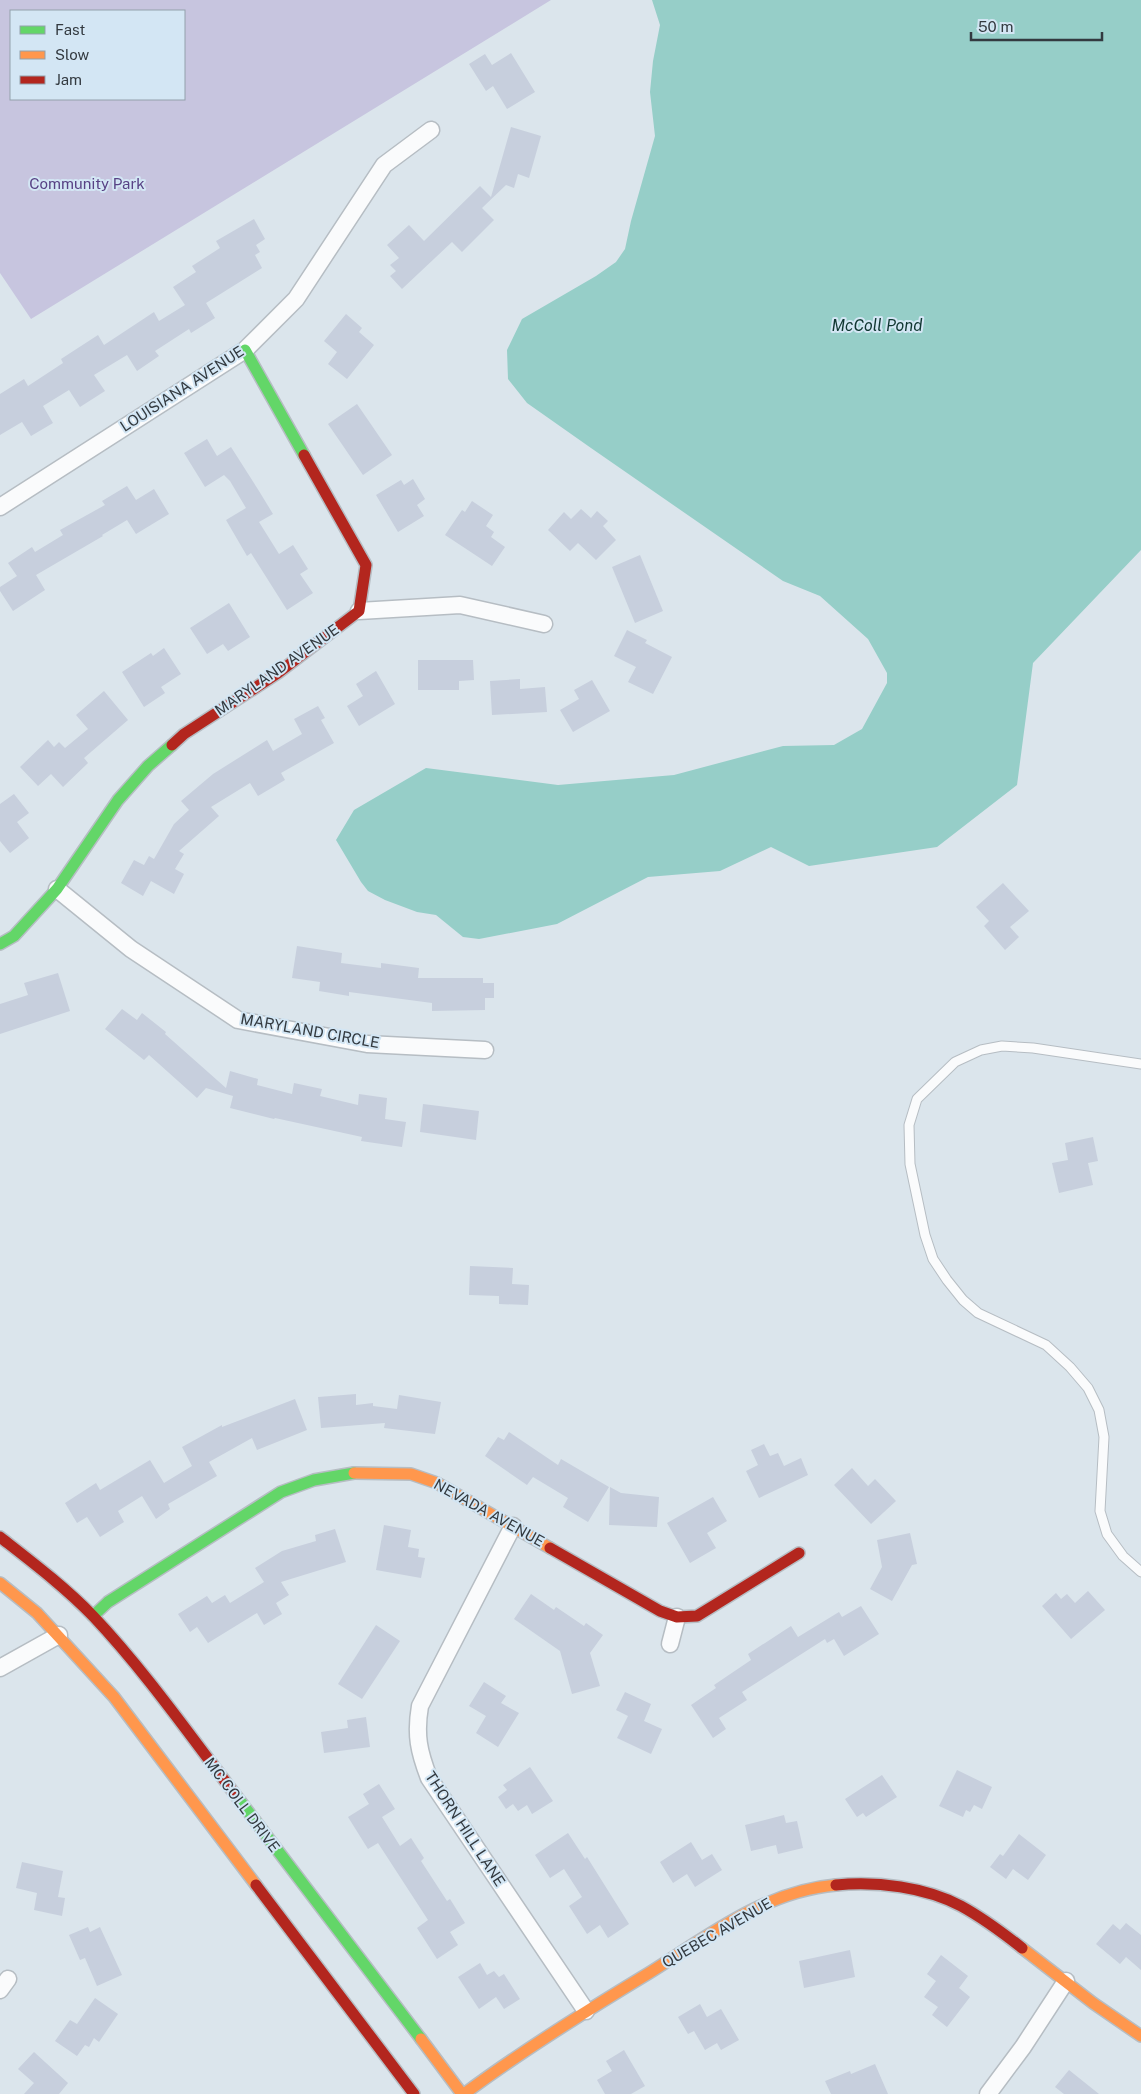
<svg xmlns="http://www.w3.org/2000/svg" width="1141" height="2094" font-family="'Public Sans',sans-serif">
<rect width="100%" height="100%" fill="#dbe5ec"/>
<!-- green -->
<path fill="#c7c5df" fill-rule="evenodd" d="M0,0h551l-520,319 -31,-46zM11,11h173v88h-173z"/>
<!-- water -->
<path fill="#96cec8" d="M652,0h489v550l-108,113 -16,122 -80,62 -128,19 -38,-19 -51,24 -72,6 -91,47 -78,15 -16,-2 -27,-22 -19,-3 -32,-12 -17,-9 -7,-9 -25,-42 18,-30 72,-42 132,17 116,-10 109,-29 51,-1 28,-16 25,-46v-10l-19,-34 -48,-43 -37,-15 -192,-133 -64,-45 -19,-24 -1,-29 15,-31 74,-43 20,-14 9,-13 6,-28 24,-85 -5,-44 3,-31 7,-36z"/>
<!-- building -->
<g fill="#c7cfdd">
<path d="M511,53l24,39 -28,17 -14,-23 -7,5 -17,-27 16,-10 7,11z"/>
<path d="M511,127l30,9 -12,42 -11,-4 -4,14 -8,-3 -24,23 12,12 -32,32 -10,-10 -50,47 -12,-13 6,-5 -6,-6 9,-7 -12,-13 22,-20 15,16 56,-55 11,11z"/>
<path d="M254,219l11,20 -9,6 4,7 -5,3 7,13 -56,35 9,15 -24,15 -2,-4 -34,22 4,5 -22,15 -10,-16 -33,20 11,16 -25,16 -11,-17 -26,16 10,17 -22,13 -9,-14 -22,13v-41l24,-15 4,7 35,-23 -2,-4 37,-24 6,10 50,-33 5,9 26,-16 -12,-18 23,-15 -4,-6 28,-18 -4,-7z"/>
<path d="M346,314l16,14 -3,4 15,13 -27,34 -19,-15 9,-12 -13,-11z"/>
<path d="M357,404l35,51 -29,20 -35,-51z"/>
<path d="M207,439l10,17 14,-9 28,44 14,23 -14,8 20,32 14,-9 15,24 -8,5 13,19 -26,17 -36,-57 -4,3 -21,-36 20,-12 -16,-27 -6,-6 -19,12 -21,-34z"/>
<path d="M413,479l12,20 -8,6 7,11 -26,16 -22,-37 25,-15 3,5z"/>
<path d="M127,486l9,14 18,-11 15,25 -33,20 -9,-14 -25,15 1,1 -67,39 9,15 -32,21 -13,-20v-4l17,-11 -9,-13 24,-16 3,5 28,-17 -3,-5 45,-25 -3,-4z"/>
<path d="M472,501l21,14 -7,11 8,6 -3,5 14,10 -13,19 -47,-31 17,-25 3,2z"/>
<path d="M581,509l10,9 6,-7 11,10 -5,5 13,14 -20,20 -18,-17 -8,8 -22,-21 16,-18 7,7z"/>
<path d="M640,555l23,56 -28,12 -23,-56z"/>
<path d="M229,603l21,34 -22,14 -5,-7 -16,10 -17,-26z"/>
<path d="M627,630l20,10 -2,3 27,14 -19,37 -25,-12 8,-15 -22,-11z"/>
<path d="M164,648l17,26 -20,13 4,6 -21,14 -22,-35 29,-19 2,3z"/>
<path d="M418,660h55l1,20 -15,1v9h-41z"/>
<path d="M376,671l19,33 -36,22 -12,-20 16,-10 -7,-12z"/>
<path d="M520,679v10l25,-2 2,25 -55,3 -2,-34z"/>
<path d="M592,680l18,31 -37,21 -13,-22 19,-11 -5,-9z"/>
<path d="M104,691l24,29 -44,38 4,5 -25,24 -12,-13 -13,12 -18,-19 28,-27 6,7 5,-5 6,6 23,-19 -12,-14z"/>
<path d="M318,706l7,12 -4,2 13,23 -53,30 4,7 -27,16 -8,-13 -39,24 8,9 -40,35 5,3 -9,15 9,5 -10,20 -23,-13 -8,15 -22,-13 13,-23 10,5 5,-9 5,3 20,-35 15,-14 -8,-9 32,-27 54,-34 6,11 29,-17 -8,-15z"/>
<path d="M14,794l15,19 -12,9 12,16 -19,15 -10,-12v-37z"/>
<path d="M1003,883l26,28 -19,16 9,10 -14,13 -21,-24 5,-5 -13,-14z"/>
<path d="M297,946l45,7 -1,10 40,5v-5l38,5 -1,10h65v5h11v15h-9v12l-53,1v-8l-83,-11v4l-30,-5 1,-9 -28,-4z"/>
<path d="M58,973l12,38 -70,23v-30l28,-9 -4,-12z"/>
<path d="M122,1009l15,11 5,-7 24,19 -1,2 61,54 4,-17 28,8 -1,6 35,9 2,-11 28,6 -2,7 38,9 1,-11 28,4 -2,21 21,3 -4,25 -41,-6 1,-4 -87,-19 -1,1 -44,-11 3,-12 -27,-8 -9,10 -48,-43 -5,5 -39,-31z"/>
<path d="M423,1104l56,7 -3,29 -56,-8z"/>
<path d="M1093,1137l5,24 -10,2 5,22 -34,8 -7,-30 16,-3 -3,-17z"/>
<path d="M470,1266l43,2 -1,16 17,1 -1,20 -29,-1v-8l-30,-1z"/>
<path d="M356,1394v11l17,-2v3l24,3 2,-14 42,7 -6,32 -51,-6 1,-5 -64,5 -3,-31z"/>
<path d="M295,1399l12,31 -50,20 -5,-12 -43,24 8,14 -49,28 2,5 -14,10 -14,-23 -24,15 6,11 -24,15 -13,-20 -10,6 -12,-20 31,-20 4,7 50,-30 14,23 28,-17 -10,-19 40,-22v2z"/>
<path d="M509,1432l49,33 3,-6 48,28 -21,35 -25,-15 5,-9 -35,-21 -6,8 -42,-29 13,-19 6,3z"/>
<path d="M764,1444l6,12 8,-3 6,13 17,-8 7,17 -49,23 -13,-27 12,-6 -7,-15z"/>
<path d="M852,1468l16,18 7,-7 21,22 -25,23 -37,-39z"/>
<path d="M610,1487l11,6 38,4 -2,30 -48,-2z"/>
<path d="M713,1497l14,24 -20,12 9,15 -26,15 -23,-40z"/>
<path d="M384,1525l27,5 -3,17 11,2 -1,8 7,1 -4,20 -45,-8z"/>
<path d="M335,1529l11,33 -65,20 8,13 -13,8 6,11 -18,11 -7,-12 -49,30 -11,-16 -7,5 -12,-18 29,-18 5,7 13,-8 5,8 34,-21 -9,-14 27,-17 34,-10 -1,-6z"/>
<path d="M910,1533l7,31 -5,1 -20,36 -22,-12 12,-22 -5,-27z"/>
<path d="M1088,1591l17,19 -34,29 -29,-33 14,-13 5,6 6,-5 8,9z"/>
<path d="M531,1594l23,16 2,-3 28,19 2,-3 17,12 -13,18 10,33 -28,8 -12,-43 -46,-32z"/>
<path d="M861,1606l18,28 -35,22 -10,-17 -7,4 -2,-4 -83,53 5,8 -28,18 7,11 -13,9 -22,-33 25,-17 -2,-3 37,-25 -3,-6 43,-28 7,11 41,-25 3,5z"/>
<path d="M376,1625l24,16 -38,58 -24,-15z"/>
<path d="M484,1682l22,14 -5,7 18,10 -21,34 -22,-14 10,-17 -17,-10z"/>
<path d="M625,1692l26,12 -7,17 18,8 -11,25 -34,-16 11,-22 -12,-6z"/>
<path d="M366,1717l4,30 -46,6 -3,-21 27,-4 -1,-8z"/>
<path d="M530,1767l23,34 -21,13 -5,-9 -9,6 -5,-7 -7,5 -8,-12 9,-7 -4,-5z"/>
<path d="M957,1770l35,17 -10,22 -8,-4 -4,7 -4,-2 -3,7 -24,-11z"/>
<path d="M882,1775l15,22 -31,20 -3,-4 -6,4 -12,-18z"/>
<path d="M379,1784l16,25 -13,8 18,29 11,-8 13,20 -3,3 26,40 3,-2 15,24 -15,9 8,13 -21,14 -20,-31 11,-8 -50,-77 -10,6 -20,-32 21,-13 -6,-10z"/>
<path d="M784,1815l2,8 11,-2 6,27 -25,6 -2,-9 -25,6 -6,-26z"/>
<path d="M568,1833l17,26 2,-2 42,67 -21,14 -8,-13 -13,9 -18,-28 13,-9 -18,-28 -14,9 -15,-23z"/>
<path d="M1019,1834l27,21 -18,25 -15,-11 -7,10 -16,-12 10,-13 3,2z"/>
<path d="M691,1842l11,18 10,-6 10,16 -27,17 -8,-13 -14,9 -13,-21z"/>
<path d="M22,1862l41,9 -5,26 7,1 -3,18 -28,-6 3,-17 -21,-5z"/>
<path d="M1126,1923l15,12v35l-15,-13 -6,7 -24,-20 17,-20 7,6z"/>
<path d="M88,1927l2,5 10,-5 22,48 -25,11 -12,-28 -5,2 -11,-25z"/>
<path d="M850,1950l5,27 -51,11 -5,-27z"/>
<path d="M941,1955l27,21 -9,12 11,9 -23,30 -15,-12 6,-8 -14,-10 12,-16 -9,-7z"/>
<path d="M480,1963l7,12 7,-4 5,6 5,-3 16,25 -16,10 -8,-12 -17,12 -21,-32z"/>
<path d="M95,1998l23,16 -19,28 -5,-4 -5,9 -4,-2 -8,11 -22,-15 15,-21 7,4z"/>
<path d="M700,2004l7,13 14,-8 18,31 -18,10 -4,-7 -12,7 -11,-19 -6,3 -10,-17z"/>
<path d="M624,2050l21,36 -14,8h-26l-8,-14 15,-9 -6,-10z"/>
<path d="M34,2052l34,31 -9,11h-35l10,-11 -16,-14z"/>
<path d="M875,2064l13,30h-57l-6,-13 25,-10 1,3z"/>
<path d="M1069,2070l30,24h-35l-9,-7z"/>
</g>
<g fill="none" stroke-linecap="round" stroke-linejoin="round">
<!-- lane casing -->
<g stroke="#b6bdc3" stroke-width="11">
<path id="lane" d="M1141,1064l-108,-16 -31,-2 -21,4 -26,12 -38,37 -8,26 1,39 15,71 8,24 14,21 16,20 15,13 68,32 24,22 18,21 11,22 5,27 -4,74 7,23 16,22 18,16"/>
</g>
<!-- street casing -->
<g stroke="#b6bdc3" stroke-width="19">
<g id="street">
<path d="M0,507l245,-157 51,-51 88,-134 47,-35"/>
<path d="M359,611l101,-6 84,19"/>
<path d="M57,889l74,60 107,71 129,24 118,6"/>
<path d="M513,1526l-93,180c-5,29 -1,46 9,72l157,233"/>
<path d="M670,1644l7,-27"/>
<path d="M0,1668l59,-33"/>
<path d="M0,1990l8,-11"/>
<path d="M988,2094l35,-47 43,-66"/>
</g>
</g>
<!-- fast casing -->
<g stroke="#b6bdc3" stroke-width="14">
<g id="fast">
<path d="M245,350l59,105"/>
<path d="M0,944l14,-8 43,-47 61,-89 30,-34 24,-21"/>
<path d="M93,1616l15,-14 173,-110 33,-12 40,-7"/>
<path d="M234,1793l187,246"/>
</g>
</g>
<!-- slow casing -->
<g stroke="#b6bdc3" stroke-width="14">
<g id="slow">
<path d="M354,1473l57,1 26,9 113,65"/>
<path d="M0,1583l37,30 77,84 142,188"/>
<path d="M1022,1948l71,55 48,33"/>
<path d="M421,2039l41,55"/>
<path d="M464,2094c59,-44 122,-83 185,-121 59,-37 116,-82 187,-88"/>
</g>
</g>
<!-- jam casing -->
<g stroke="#b6bdc3" stroke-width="14">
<g id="jam">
<path d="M172,745l12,-11 94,-61 81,-62 7,-46 -62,-110"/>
<path d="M0,1537c32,25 65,50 93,79 51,54 96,118 141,177"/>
<path d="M550,1548l110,63 17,6 20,-1 102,-63"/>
<path d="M256,1885l158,209"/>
<path d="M836,1885c41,-4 89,2 125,21 22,12 42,27 61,42"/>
</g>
</g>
<!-- lane -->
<use href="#lane" stroke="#fafbfc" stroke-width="9"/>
<!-- street -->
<use href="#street" stroke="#fafbfc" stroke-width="16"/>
<!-- fast -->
<use href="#fast" stroke="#63d668" stroke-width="11"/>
<!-- slow -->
<use href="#slow" stroke="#ff974d" stroke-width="11"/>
<!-- jam -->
<use href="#jam" stroke="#b3261e" stroke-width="11"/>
</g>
<g text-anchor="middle" stroke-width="4" stroke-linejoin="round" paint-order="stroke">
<!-- park labels -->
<g font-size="15" fill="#584285" stroke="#d3e6f4">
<text x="87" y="189">Community Park</text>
</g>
<!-- street labels -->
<g font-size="15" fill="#333a40" stroke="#d3e6f4">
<text transform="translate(182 389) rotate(-33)" y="5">LOUISIANA AVENUE</text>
<text transform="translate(277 670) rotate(-35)" y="5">MARYLAND AVENUE</text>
<text transform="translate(310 1031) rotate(10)" y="5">MARYLAND CIRCLE</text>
<text transform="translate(489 1513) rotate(29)" y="5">NEVADA AVENUE</text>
<text transform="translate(242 1805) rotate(53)" y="5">MC COLL DRIVE</text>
<text transform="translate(465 1829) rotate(57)" y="5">THORN HILL LANE</text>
<text transform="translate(717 1933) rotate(-30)" y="5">QUEBEC AVENUE</text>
</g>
<!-- water labels -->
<g font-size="16" font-style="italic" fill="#103631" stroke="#d3e6f4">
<text x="877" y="331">McColl Pond</text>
</g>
</g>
<!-- legend -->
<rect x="10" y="10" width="175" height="90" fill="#d3e6f4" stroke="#93a1ac"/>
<rect x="20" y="26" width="25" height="8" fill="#63d668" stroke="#93a1ac"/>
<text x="55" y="35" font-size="15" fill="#333a40">Fast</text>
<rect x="20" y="51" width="25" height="8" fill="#ff974d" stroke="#93a1ac"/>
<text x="55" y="60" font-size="15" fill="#333a40">Slow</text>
<rect x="20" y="76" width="25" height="8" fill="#b3261e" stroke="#93a1ac"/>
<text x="55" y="85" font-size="15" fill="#333a40">Jam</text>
<!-- scale -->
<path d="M971 32v8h131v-8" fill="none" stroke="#333a40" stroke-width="2.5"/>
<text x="978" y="32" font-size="15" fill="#333a40" stroke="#d3e6f4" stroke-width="4" paint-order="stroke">50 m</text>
</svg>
